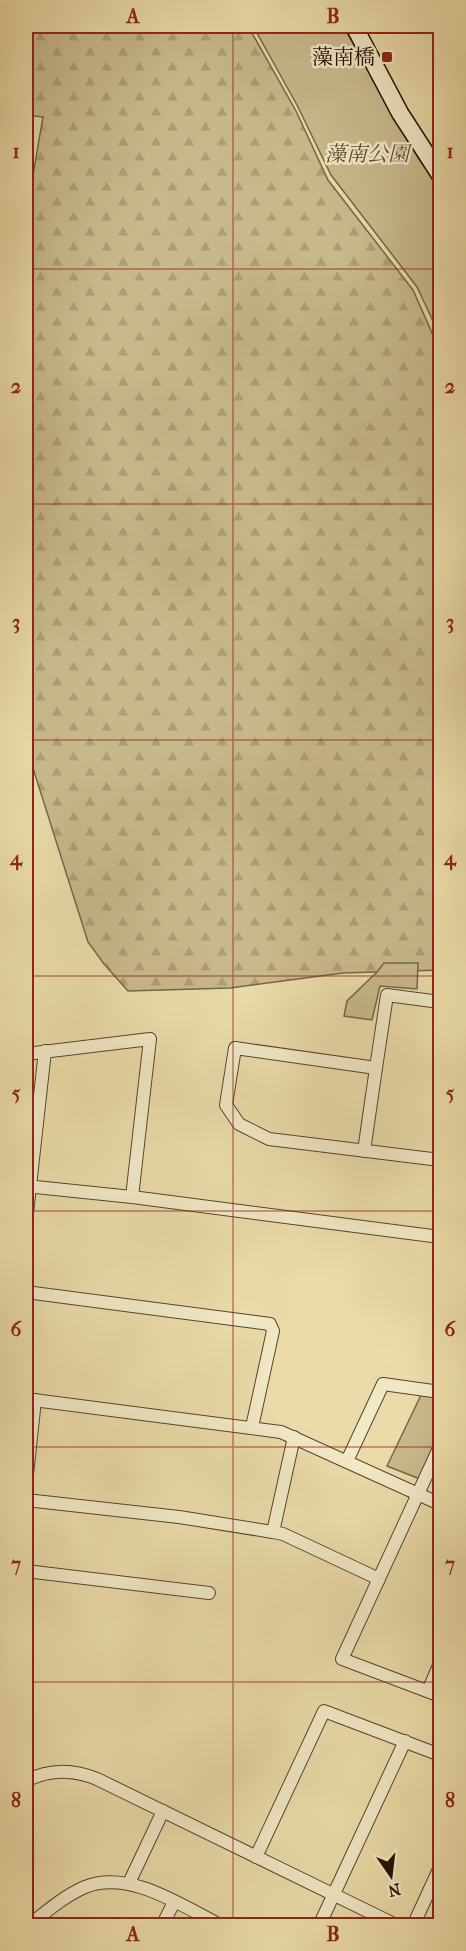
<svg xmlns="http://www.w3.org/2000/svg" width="466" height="1951" font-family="'IM FELL French Canon','Noto Serif JP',serif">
<defs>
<pattern id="forest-firs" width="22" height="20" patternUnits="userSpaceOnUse" patternTransform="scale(1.5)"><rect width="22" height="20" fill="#c8b98d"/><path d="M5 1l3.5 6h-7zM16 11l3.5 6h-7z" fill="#ac9e78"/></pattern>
</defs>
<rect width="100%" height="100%" fill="#eadba8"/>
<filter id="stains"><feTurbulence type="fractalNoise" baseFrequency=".00333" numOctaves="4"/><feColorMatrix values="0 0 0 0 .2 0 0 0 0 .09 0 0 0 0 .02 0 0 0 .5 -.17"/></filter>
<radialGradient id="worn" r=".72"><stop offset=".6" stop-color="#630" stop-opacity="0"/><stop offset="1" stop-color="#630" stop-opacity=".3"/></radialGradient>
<!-- forest -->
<path fill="url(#forest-firs)" stroke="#76664a" stroke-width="1.5" d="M26,26h222l48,85 32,69 85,110 27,61v619l-97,3 -113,15 -102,3 -24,-27 -16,-22 -62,-196v-530l17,-99 -17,-2z"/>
<!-- park -->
<g fill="#c8b98d" stroke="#76664a" stroke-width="1.5">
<path d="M253,26h90l76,133 21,28v149l-23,-49 -86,-112 -34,-70z"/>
<path d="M384,963h34l-1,26 -37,-3 -8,34 -28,-4 3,-15 30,-29z"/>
<path d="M422,1393l18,2v49l-20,35 -33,-13z"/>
</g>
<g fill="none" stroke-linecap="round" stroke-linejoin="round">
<!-- street casing -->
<g stroke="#56442f" stroke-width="14">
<g id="street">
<path d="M26,954v-33"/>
<path d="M440,1002l-53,-7 -11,73 -141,-20 -9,57 13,19 30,15 171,21"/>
<path d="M26,1054l124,-15 -18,158"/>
<path d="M364,1151l12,-83"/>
<path d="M26,1186l106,11 308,40"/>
<path d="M26,1222l19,-171"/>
<path d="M26,1292l244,32 3,7 -21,96"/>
<path d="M26,1399l255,33 159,72"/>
<path d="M440,1446l-98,213 98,37"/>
<path d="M347,1461l36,-77 57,8"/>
<path d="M26,1484l9,-84"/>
<path d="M26,1500l153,17 94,15 10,2 96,45"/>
<path d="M273,1532l21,-95"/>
<path d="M26,1571l183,22"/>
<path d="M428,1691l12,-28"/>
<path d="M26,1781c23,-12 47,-12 71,-2l301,147"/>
<path d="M256,1857l68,-146 116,44"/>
<path d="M129,1883l34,-72"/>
<path d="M28,1926c18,-14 36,-30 57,-39 44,-18 97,19 137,39"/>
<path d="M162,1926l12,-24"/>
<path d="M319,1926l86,-185"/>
<path d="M413,1926l27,-59"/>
</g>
</g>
<!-- secondary casing -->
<g stroke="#241207" stroke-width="19">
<path id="secondary" d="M354,26l46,87 40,62"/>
</g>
<!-- street -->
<use href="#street" stroke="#f1e8c6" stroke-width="12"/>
<!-- secondary -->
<use href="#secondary" stroke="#f1e8c6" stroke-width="16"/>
</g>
<!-- grid -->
<path fill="none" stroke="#8f2418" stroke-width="1.5" stroke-opacity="0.55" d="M233,26v1900M26,269h414M26,504h414M26,740h414M26,976h414M26,1211h414M26,1447h414M26,1682h414"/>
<!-- markers -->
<rect fill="#8f2418" stroke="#f1e8c6" stroke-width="2" x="381" y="51" width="12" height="12" rx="3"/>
<g text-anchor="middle" stroke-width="5" stroke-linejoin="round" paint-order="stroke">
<!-- poi labels -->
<g font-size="21" fill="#241207" stroke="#f1e8c6" text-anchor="end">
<text x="375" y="64">藻南橋</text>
</g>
<!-- park labels -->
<g font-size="21" font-style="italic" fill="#5d4c36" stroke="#f1e8c6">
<text x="367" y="161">藻南公園</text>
</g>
</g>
<!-- margin -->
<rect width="466" height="1951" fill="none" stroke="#eadba8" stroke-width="66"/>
<!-- north arrow -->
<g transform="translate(391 1876) rotate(166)" stroke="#f1e8c6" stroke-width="4.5" paint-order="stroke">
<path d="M0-4.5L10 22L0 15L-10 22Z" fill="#241207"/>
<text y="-9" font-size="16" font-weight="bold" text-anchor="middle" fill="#241207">N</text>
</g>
<rect x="33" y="33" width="400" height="1885" fill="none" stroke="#8f2418" stroke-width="2"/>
<g font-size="20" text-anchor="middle" font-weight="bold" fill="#8f2418">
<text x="133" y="23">A</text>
<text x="333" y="23">B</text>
<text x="16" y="158">1</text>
<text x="450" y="158">1</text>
<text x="16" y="393">2</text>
<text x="450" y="393">2</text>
<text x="16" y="629">3</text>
<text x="450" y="629">3</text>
<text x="16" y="865">4</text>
<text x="450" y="865">4</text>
<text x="16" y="1100">5</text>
<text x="450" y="1100">5</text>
<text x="16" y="1336">6</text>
<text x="450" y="1336">6</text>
<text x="16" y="1571">7</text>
<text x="450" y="1571">7</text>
<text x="16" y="1807">8</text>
<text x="450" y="1807">8</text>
<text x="133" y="1941">A</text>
<text x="333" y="1941">B</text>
</g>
<rect width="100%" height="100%" filter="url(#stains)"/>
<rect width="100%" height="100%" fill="url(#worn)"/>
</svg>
